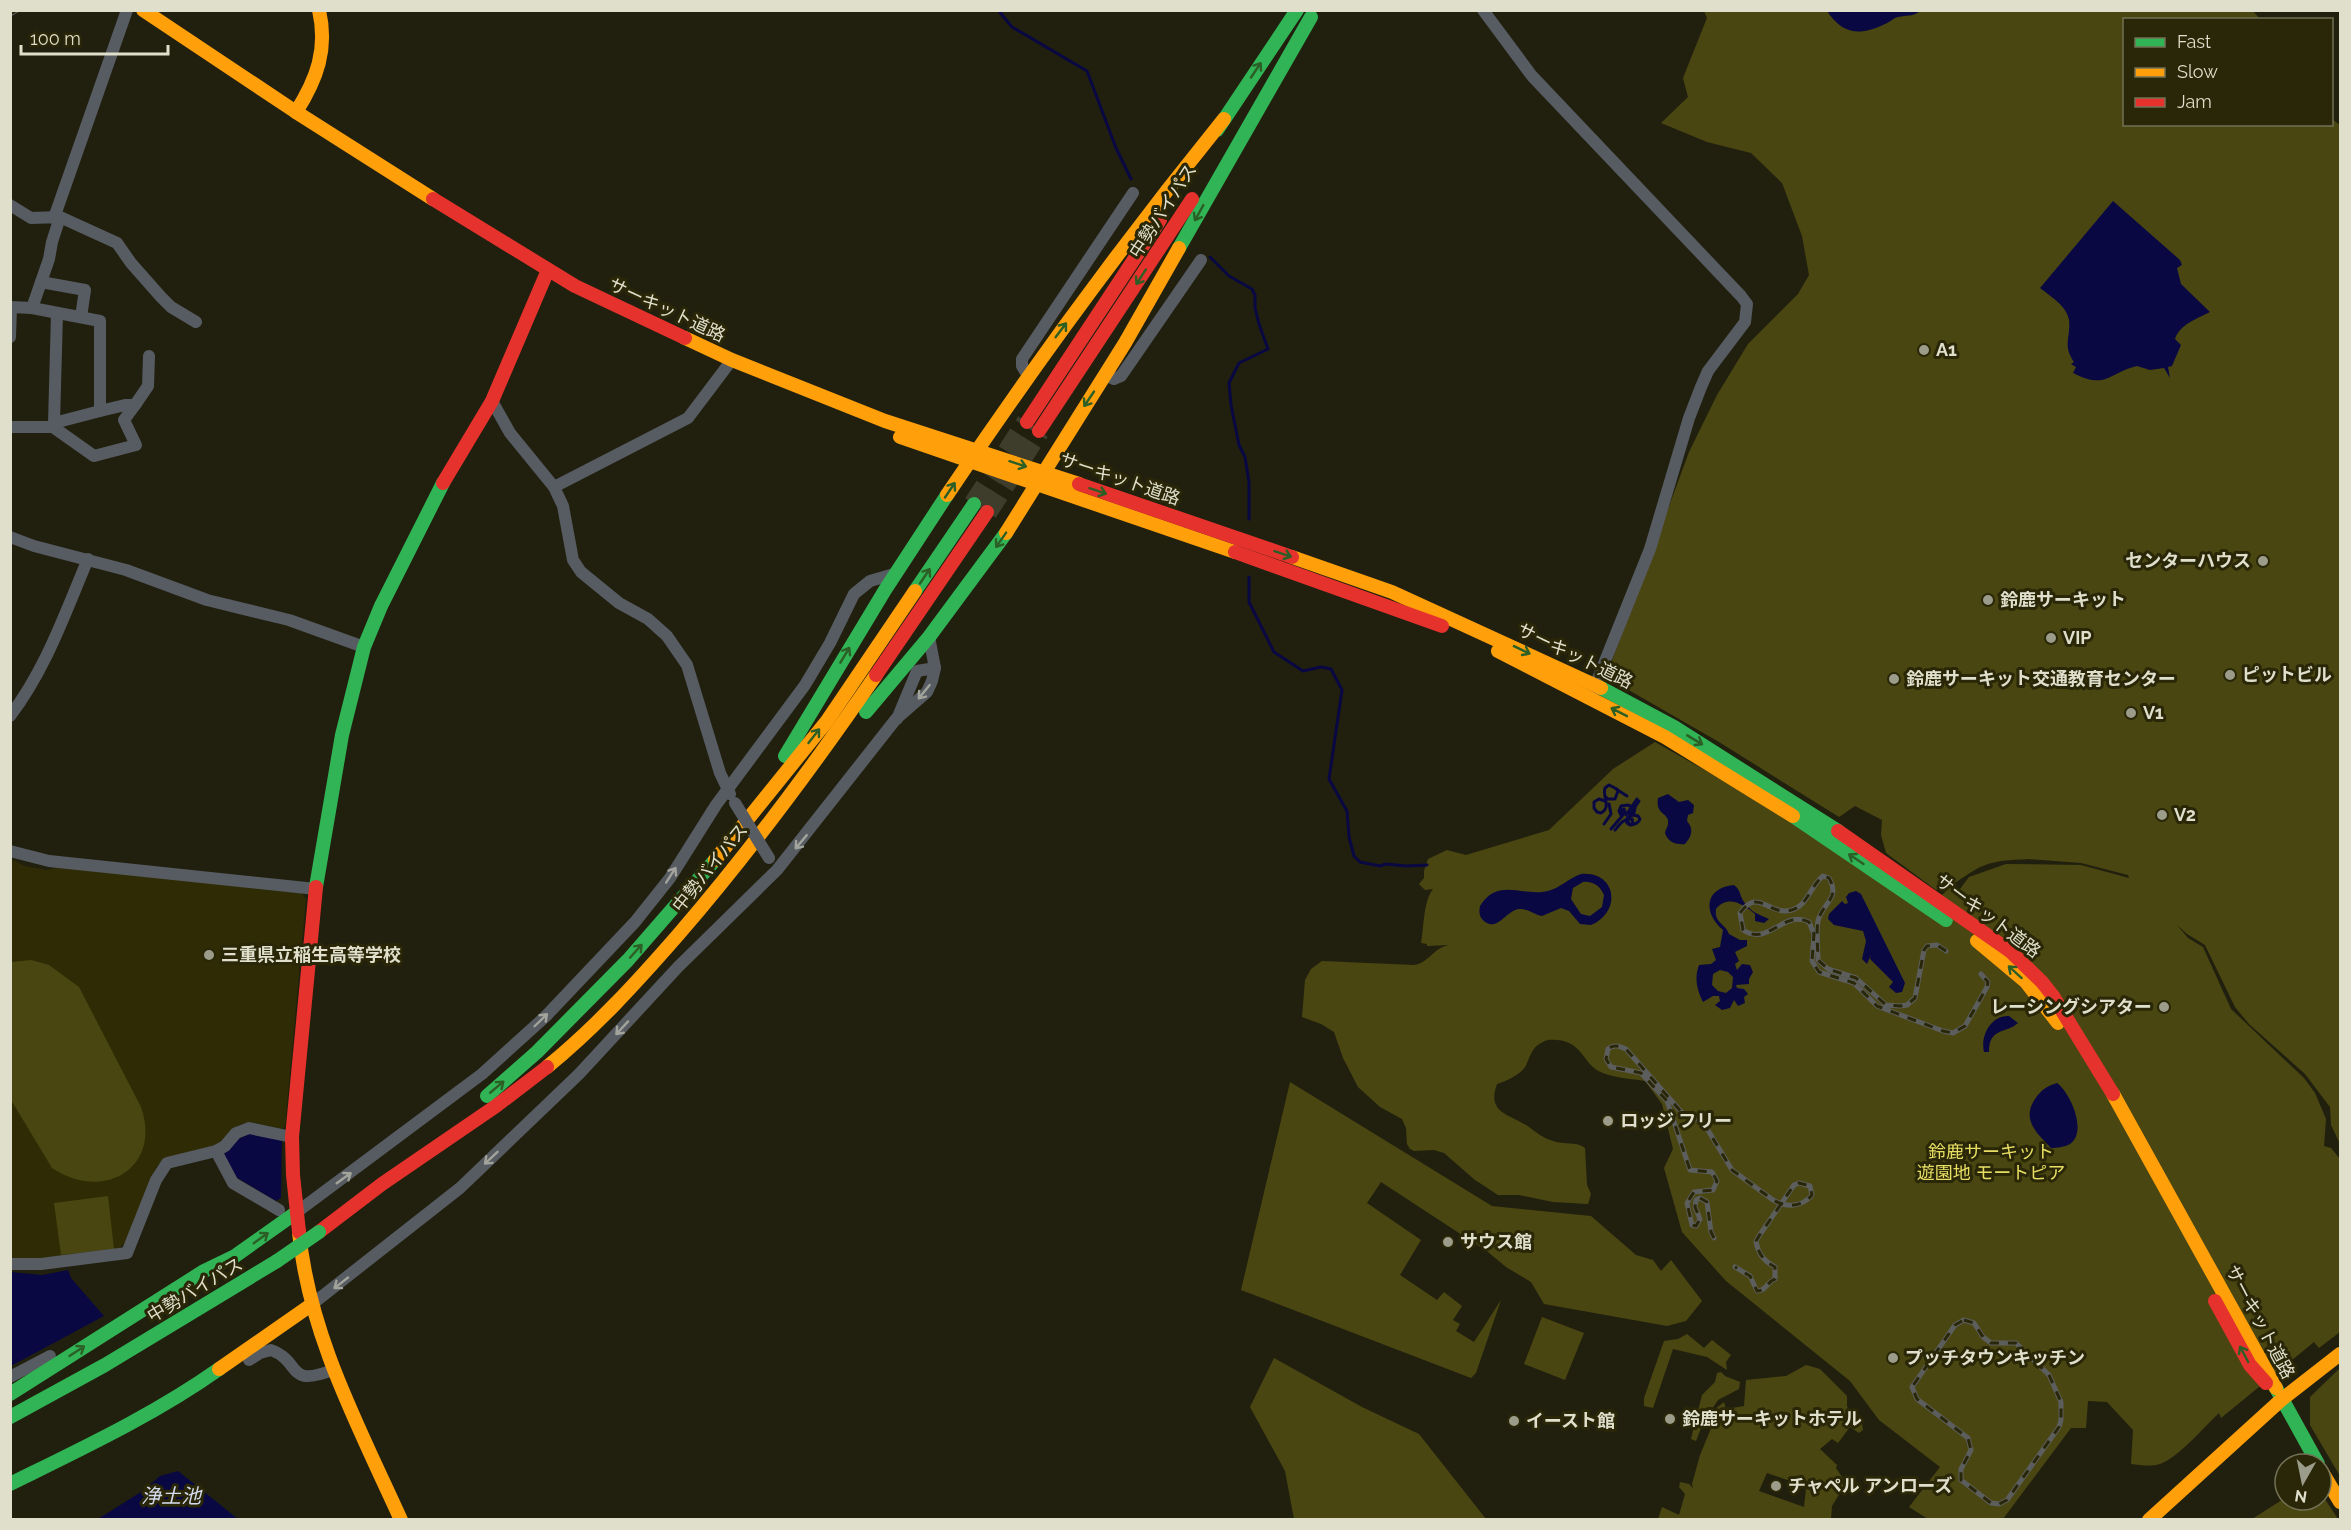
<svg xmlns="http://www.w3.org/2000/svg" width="2351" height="1530" font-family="Raleway,'Noto Sans JP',sans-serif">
<rect width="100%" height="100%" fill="#21200f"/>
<!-- built -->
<path fill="#2e2b05" d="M11,859l14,7 22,4 14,-3 241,26 4,6 -21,228 -3,2 -31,-7 -10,2 -9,5 -14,16 -54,15 -7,6 -4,8 -26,67 -10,9 -84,9h-22z"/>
<!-- green -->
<g fill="#4a4611" fill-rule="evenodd">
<path d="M1704,11h549l7,8 -136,1v104h208v-5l8,6v1019l-9,-19 -1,-18 -25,-33 -56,-50 -14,-17 -30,-62 -18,-11 -10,-9 11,13 15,9 28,62 73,69 11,15 11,26 -2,27 7,2 9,11v173l-21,16 -5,-6 -93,76 -2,-5c-16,15 -40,44 -59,51 -10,3 -20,1 -29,0l2,-34 -26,-28 -19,-1 -2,27h-15l-68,91h-75l-19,-12 31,-40 -61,-47 -29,-39 -124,-100 -44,-49 -18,-64 9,-19 -11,-45 -17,-23c-13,-2 -29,-3 -42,-8 -20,-7 -19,-31 -46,-33 -5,0 -9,-1 -14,2 -10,4 -12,12 -16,21 -3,10 -20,18 -30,21 -11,30 14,30 32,43 8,6 14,11 24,14 11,4 23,0 32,7l2,37 4,9 -3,10 -35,-2 -34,-7h-21l-23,-15 -31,-27 -10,-3 -20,1 -4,-2 -3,-5 -1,-16 -4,-9 -22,-12 -22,-20 -15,-29 -9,-26 -13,-8 -19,-7 3,-37 6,-11 11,-8 92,4c15,-2 19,-17 35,-20l-22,1v-2l-6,-1c3,-15 2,-41 12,-54l-8,1 -6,-6 5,-6v-7l4,-12 19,-9 19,5 83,-25 64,-61 42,-27 69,39 218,114 5,-5h-11l-50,-37 -5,-18 1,-15 -27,-14 -16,11 -120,-75 -113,-65 83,-225 28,-57 31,-51 50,-50 11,-19 -7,-39 -20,-53 -31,-30 -44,-11 -46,-19 27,-26 -5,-19 24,-60zM2029,859l52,4 47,12 1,3 -48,-13 -75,-1 -37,13 -12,16 -8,-6c35,-24 37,-26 80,-28z"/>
<path d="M31,960l18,5 30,22 62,120c21,60 -36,96 -89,61l-41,-68v-138z"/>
<path d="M1290,1082l202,124 99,10 45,39 17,5 8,11 10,-11 31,41 -16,20 -19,5 -123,-22 -13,-22 -25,-15 -18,-15 -107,-70 -14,21 54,37 -21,35 37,25 7,-8 18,14 -9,14 7,4 -4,7 18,11 27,-42 -25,73 -5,5 -230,-88z"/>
<path d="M108,1196l6,53 -53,6 -7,-52z"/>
<path d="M1542,1317l42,16 -19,47 -41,-16z"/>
<path d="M1687,1334l17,14 8,-8 19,15 -5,7 1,8 -20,-13 -34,-8 -20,59 -9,-2v-8l20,-57 14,-2z"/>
<path d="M1274,1358l88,49 57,27 67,85h-192l-9,-48 -35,-64z"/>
<path d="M1806,1365l14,4 27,27v11l14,10 2,13 -4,3 -9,-6 -12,16 -6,-4 -12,10 17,16 -1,3 10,15 -14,23 -1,13h-173l4,-12 17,8 6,-21 -6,-7 1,-5 9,2 4,4 -1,-4 8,-29 12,-29 2,-16 10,-8 2,7 18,-3 2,-26 40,-4zM1767,1473l26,9 13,7 -2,18 -45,-16z"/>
<path d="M2340,1368v108l-30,-51v-28z"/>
<path d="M1721,1372l4,4 15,6 -1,7 -21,11 -15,23 -7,18 -5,-2 11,-44 13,-13 2,-9z"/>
<path d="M2321,1493l17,26h-86l33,-21v2h36z"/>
</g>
<!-- water -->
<g fill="#090842" fill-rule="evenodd">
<path d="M1827,11h93c-7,6 -13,4 -22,6 -5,1 -8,5 -13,7 -25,12 -42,11 -58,-13z"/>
<path d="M2113,201l67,59 2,5 -5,3 4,16 29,28c-13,7 -30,12 -35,27l6,6 -9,21 -4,1 2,11 -6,-10 -14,2 -13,-4c-29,7 -30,24 -64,7l3,-6 -5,-3 3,-2c-12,-18 -3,-24 -5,-42 -2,-14 -19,-24 -29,-32z"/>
<path d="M1668,794l11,8 9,-2 6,5 -1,8 -5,2 -1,6c7,8 5,15 -2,23 -10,1 -17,-2 -20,-11 0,-3 3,-6 3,-9 2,-12 -13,-8 -10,-26z"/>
<path d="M1581,874c36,-3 41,38 10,51l-11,-1 -11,-13 -8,-3 -19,8c-8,-1 -14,-8 -23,-7 -13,1 -23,26 -37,10 -3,-4 -3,-8 -2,-13 18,-29 41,-9 68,-15 12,-3 21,-13 33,-17zM1583,882c10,-1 17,4 21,13l-2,12 -12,9 -9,-2 -10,-15 2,-11z"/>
<path d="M1734,885c7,5 5,10 10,17 8,11 14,12 25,17l-5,4 -9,-2v-7c-11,-9 -27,-20 -39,-5 -2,14 9,14 13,25l11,6h7v6l-12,6 4,9 -4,3 2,6 5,-6 8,1 3,7 -4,7v5l-13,1 1,3 7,1 4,5 -4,3 1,6 -7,3 -4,-6 -4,8 -8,2 -7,-5 5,-4 -1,-5h-6l-10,6c-6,-12 -9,-24 -4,-37l12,-1 5,-4 -4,-11 8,-2 3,-17c-20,-17 -19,-42 11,-45zM1720,970l8,2 5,5 -1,11 -6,5 -8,-2 -6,-6 1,-11z"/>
<path d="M1856,891l5,3 44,89 -3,9 -6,1 -7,-6 4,-5 -23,-23 1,-4 -4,9 -5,-5 4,-18 -3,-10 -29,-6 -6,-6 1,-5 13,-13 3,3 3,-1 -2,-6 3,-4z"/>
<path d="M2009,1016l9,7c-12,11 -29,4 -29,29h-5c-4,-16 7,-37 25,-36z"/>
<path d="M2057,1083c13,9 31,49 13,61 -5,3 -14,4 -19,4 -14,-15 -30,-28 -16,-49 6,-9 12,-13 22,-16z"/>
<path d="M250,1133l32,7 -1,58 -5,3 -42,-25 -10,-22 13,-14z"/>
<path d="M68,1270l3,8 33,38 -93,50v-94l31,3z"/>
<path d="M178,1471l60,48h-140l46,-29 16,-14z"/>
</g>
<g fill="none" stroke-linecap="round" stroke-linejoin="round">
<!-- stream -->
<g stroke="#090842" stroke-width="3">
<path d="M998,10l14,17 75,44 29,77 15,31"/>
<path d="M1210,257l19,19 23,13 3,6v13l4,16 9,25 -29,14 -10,20 2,22 8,40 6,12 4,25v37"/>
<path d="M1249,577v25l25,50 29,19 18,-4 10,2 11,21 -13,89 18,32 2,26 5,19 6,6 20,4 6,-2 20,2 21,-1"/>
<path d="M1616,789l11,7"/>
<path d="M1606,797l1,2h8l3,-8"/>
<path d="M1605,801l-6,-2 -5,3v6l3,4 4,1c11,-6 1,-16 4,-25l4,-3 8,4"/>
<path d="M1621,815l-2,-4 2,-5 7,-1 7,3 -1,5h-13l-1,-2 4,-2 1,3"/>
<path d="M1626,815l11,-16"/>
<path d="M1604,824l7,-10 -2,-10"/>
<path d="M1611,829l12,-14"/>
<path d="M1615,830c5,-6 9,-12 17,-11l1,5 -3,1 -3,-2c-2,-7 5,-9 11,-7l2,3c-1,4 -5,5 -9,6l-4,-4c2,-7 8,-14 12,-20"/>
</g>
<!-- highway-tunnel -->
<g stroke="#3e3d2b" stroke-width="21" stroke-dasharray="21 10" stroke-linecap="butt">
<path d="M974,504l53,-82"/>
<path d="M987,512l52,-81"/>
</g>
<!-- street -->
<g stroke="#575b62" stroke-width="12">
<path d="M1483,10l49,66 209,220 6,8 -2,18 -37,49 -7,16 -12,31 -39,131 -57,142"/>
<path d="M10,205l21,13 29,-1 -8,25 -3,17 -17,49"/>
<path d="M60,217l57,26 14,20 30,34 10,10 25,15"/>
<path d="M54,218l73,-208"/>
<path d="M41,282l44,8 -4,27"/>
<path d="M10,307l22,1 68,13v90l25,-6h10l-11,15 12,25 -42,11 -41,-29h-43"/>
<path d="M10,337l1,-30"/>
<path d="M1027,374l-5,-8v-7l111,-166"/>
<path d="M1105,375l9,4 7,-3 80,-116"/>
<path d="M492,401l18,32 44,54 9,19 10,54 8,12 38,31 29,16 19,17 20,29 33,108 10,21"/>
<path d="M135,405l13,-19 1,-30"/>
<path d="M54,423l3,-110"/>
<path d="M53,427l1,-4 46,-12"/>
<path d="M554,487l134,-69 40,-53"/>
<path d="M10,537l24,9 92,24 81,30 82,20 75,27"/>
<path d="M10,716c36,-47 55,-103 78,-157"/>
<path d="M897,719l20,-48 18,-3"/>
<path d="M10,851l39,10 267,28"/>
<path d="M216,1151l17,32 46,27"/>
<path d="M297,1212l185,-138 64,-58 89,-94 35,-44 46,-73 89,-120 25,-42 24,-49 16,-13 24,-7"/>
<path d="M10,1264h31l86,-11 29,-73 11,-17 49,-12 9,-5 11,-13 13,-5 43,9"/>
<path d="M311,1305l149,-117 119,-114 99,-107 99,-97 119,-151 31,-27 5,-11 3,-13 -6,-31"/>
<path d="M249,1360l11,-7 11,-3c32,12 14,38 62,20"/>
<path d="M10,1377l40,-21"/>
</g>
<!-- fast -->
<g stroke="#30b455" stroke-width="14">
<path d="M1217,130l80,-120"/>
<path d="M1179,248l132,-231"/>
<path d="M915,591l59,-87"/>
<path d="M1601,688l73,39 164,104"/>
<path d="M866,712l63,-75 77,-104"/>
<path d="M785,756l100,-166 62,-95"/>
<path d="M1793,816l153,104"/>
<path d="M316,887l26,-152 22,-88 17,-41 62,-123"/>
<path d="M487,1096l50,-44 91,-92 87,-100"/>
<path d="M2276,1388l42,76"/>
<path d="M10,1394l194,-123 31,-15 62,-44"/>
<path d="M10,1417l95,-52 172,-104"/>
<path d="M10,1484c71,-35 144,-69 209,-115"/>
</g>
<!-- slow -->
<g stroke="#ff9f0a" stroke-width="14">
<path d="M143,10l153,102 137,87"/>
<path d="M296,112c21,-33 32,-63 23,-102"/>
<path d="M685,338l47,22 153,61 194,63"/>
<path d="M900,437l335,115"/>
<path d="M947,495c87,-130 179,-255 277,-376"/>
<path d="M1006,533l119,-190 54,-95"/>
<path d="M1292,557l100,35 209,96"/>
<path d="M1498,651l167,86 128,79"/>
<path d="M715,860l112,-139 88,-130"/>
<path d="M1977,941l49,41 32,41"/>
<path d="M547,1067c48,-39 90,-85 131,-132 71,-82 136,-170 198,-260"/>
<path d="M2113,1094l163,294"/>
<path d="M299,1232c10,103 60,195 102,288"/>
<path d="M219,1369l92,-64"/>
<path d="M2321,1470l19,32"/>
<path d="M2149,1520l132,-120 59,-46"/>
</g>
<!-- jam -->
<g stroke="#e5322d" stroke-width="14">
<path d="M433,199l142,87 110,52"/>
<path d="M1027,422l133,-202"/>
<path d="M1039,431l153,-232"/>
<path d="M443,483l49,-82 56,-131"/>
<path d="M1079,484l213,73"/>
<path d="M1235,552l207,74"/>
<path d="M876,675l111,-163"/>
<path d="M1838,831l172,120 32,31 11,14 60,98"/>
<path d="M299,1232l-6,-57 -1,-38 24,-250"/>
<path d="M319,1232l63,-48 114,-78 51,-39"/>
<path d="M2215,1301l35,64 16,18"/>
</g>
<!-- rail casing -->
<g stroke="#5c5e5e" stroke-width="5">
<g id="rail">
<path d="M10,14l7,-4"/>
<path d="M1946,951l-9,-6 -10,1 -3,4 -9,48 -8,7 -7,1 -14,-1 -30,-27 -28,-9 -10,-9c0,-10 -2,-29 0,-39 4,-18 23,-22 11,-43l-6,-2c-14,11 -16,34 -37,35 -19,1 -29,-22 -46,2l3,17c26,17 40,-21 66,-8l5,12 -2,27 7,11 35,11 23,23 66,25 10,2 12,-7 22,-39 1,-5 -7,-8"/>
<path d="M1714,1238l-3,-6 -4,-30 -7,-4 -4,2 -1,7 5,12 -4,7 -4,-1 -5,-22 7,-11 19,-2 4,-9 -5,-9 -22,-2 -23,-69 -26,-28 -30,-6 -5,-8 2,-10c6,-5 11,-3 18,0l58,66 19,7 29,48 41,30c14,8 29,7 39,-5l-2,-9 -11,-3 -5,2 -35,51 -3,5c2,13 8,20 19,26v12c-8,3 -9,12 -18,12l-7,-15 -15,-9"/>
<path d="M1964,1320l10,3 9,14 8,6h25l33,32 12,27v18l-2,7 -52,73 -8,4 -8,-1 -30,-23v-11l10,-19 -3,-12 -51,-39 -5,-12 43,-62z"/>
</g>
</g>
<!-- rail -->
<use href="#rail" stroke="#292707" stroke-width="3" stroke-dasharray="9" stroke-linecap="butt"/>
<!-- street-bridge -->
<path stroke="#575b62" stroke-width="12" d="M735,803l34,55"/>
<!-- fast-bridge -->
<path stroke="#30b455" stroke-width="14" d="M277,1261l42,-29"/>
</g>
<!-- one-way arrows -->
<defs><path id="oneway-shaft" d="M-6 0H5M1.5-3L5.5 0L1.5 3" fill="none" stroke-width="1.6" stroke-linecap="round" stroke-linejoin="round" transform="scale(1.5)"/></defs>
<g stroke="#2c5f26">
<use href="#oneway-shaft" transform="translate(1256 70) rotate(-56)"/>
<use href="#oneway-shaft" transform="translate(1199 213) rotate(119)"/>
<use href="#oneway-shaft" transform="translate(1141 277) rotate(123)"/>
<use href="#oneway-shaft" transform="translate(1061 330) rotate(-53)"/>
<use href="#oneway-shaft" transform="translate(1089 399) rotate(124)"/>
<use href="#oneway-shaft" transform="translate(1018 464) rotate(18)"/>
<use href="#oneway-shaft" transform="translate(950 490) rotate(-56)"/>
<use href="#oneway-shaft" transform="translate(1098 491) rotate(19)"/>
<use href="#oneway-shaft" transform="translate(1001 540) rotate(125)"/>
<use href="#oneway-shaft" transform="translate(1283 554) rotate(19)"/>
<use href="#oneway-shaft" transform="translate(925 576) rotate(-56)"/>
<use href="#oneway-shaft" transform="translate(1522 650) rotate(26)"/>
<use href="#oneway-shaft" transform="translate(845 655) rotate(-59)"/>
<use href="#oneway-shaft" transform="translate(1619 712) rotate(-153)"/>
<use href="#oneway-shaft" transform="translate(814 736) rotate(-52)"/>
<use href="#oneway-shaft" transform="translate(1695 740) rotate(31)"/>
<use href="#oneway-shaft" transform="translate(1856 859) rotate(-146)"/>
<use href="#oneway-shaft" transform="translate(636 951) rotate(-48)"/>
<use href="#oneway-shaft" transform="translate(2015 972) rotate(-138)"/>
<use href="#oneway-shaft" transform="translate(497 1087) rotate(-40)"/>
<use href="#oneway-shaft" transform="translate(261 1238) rotate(-36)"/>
<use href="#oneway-shaft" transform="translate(77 1351) rotate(-33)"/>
<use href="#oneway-shaft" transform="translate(2244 1354) rotate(-118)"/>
</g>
<g stroke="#a2a49c">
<use href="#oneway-shaft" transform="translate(924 692) rotate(129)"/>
<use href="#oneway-shaft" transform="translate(801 842) rotate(130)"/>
<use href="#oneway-shaft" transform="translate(671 875) rotate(-57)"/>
<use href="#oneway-shaft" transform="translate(541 1020) rotate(-44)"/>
<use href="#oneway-shaft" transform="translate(622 1028) rotate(133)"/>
<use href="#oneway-shaft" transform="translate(491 1158) rotate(137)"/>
<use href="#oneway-shaft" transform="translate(344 1178) rotate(-36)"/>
<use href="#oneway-shaft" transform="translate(341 1283) rotate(142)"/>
</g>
<!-- markers -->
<g fill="#9c9c8a" stroke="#292707" stroke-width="2">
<circle cx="1924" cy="350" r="6"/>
<circle cx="2263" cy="561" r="6"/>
<circle cx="1988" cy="600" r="6"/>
<circle cx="2051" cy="638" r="6"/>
<circle cx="2230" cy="675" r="6"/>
<circle cx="1894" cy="679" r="6"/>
<circle cx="2131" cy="713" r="6"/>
<circle cx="2162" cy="815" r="6"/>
<circle cx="209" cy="955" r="6"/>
<circle cx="2164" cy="1007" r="6"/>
<circle cx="1608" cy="1121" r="6"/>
<circle cx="1448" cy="1242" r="6"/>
<circle cx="1893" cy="1358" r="6"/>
<circle cx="1670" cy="1419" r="6"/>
<circle cx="1514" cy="1421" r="6"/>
<circle cx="1776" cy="1486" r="6"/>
</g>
<g text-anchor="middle" stroke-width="6" stroke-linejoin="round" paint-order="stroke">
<!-- street labels -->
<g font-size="18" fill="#dfdfcc" stroke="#292707">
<text transform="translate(1163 211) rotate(-57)" y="6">中勢バイパス</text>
<text transform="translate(667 310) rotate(25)" y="6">サーキット道路</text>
<text transform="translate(1120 479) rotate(19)" y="6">サーキット道路</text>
<text transform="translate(1575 656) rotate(26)" y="6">サーキット道路</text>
<text transform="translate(710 868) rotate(-51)" y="6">中勢バイパス</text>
<text transform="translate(1988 916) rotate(37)" y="6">サーキット道路</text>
<text transform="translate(195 1290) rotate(-31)" y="6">中勢バイパス</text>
<text transform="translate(2260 1322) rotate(62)" y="6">サーキット道路</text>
</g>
<!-- poi labels -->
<g font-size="18" font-weight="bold" fill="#dfdfcc" stroke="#292707" text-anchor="start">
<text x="1936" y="356">A1</text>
<text x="2251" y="567" text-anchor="end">センターハウス</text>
<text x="2000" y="606">鈴鹿サーキット</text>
<text x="2063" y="644">VIP</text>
<text x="2242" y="681">ピットビル</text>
<text x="1906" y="685">鈴鹿サーキット交通教育センター</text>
<text x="2143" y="719">V1</text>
<text x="2174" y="821">V2</text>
<text x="221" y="961">三重県立稲生高等学校</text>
<text x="2152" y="1013" text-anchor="end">レーシングシアター</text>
<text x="1620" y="1127">ロッジ フリー</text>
<text x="1460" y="1248">サウス館</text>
<text x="1905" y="1364">プッチタウンキッチン</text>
<text x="1682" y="1425">鈴鹿サーキットホテル</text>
<text x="1526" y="1427">イースト館</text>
<text x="1788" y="1492">チャペル アンローズ</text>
</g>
<!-- park labels -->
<g font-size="18" fill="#e7de63" stroke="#292707">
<text x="1991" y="1158">鈴鹿サーキット<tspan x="1991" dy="21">遊園地 モートピア</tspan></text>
</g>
<!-- water labels -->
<g font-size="20" font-style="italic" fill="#d5dcf0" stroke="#292707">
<text x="171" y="1503">浄土池</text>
</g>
</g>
<!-- border -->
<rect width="2351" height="1530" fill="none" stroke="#dfdfcc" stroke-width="24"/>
<!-- legend -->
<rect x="2123" y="18" width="210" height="108" fill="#292707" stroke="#727156" stroke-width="1.5"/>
<rect x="2135" y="38" width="30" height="9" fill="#30b455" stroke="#727156" stroke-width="1.5"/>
<text x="2177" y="48" font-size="18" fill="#dfdfcc">Fast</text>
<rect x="2135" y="68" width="30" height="9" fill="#ff9f0a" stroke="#727156" stroke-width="1.5"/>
<text x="2177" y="78" font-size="18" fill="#dfdfcc">Slow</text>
<rect x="2135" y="98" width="30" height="9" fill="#e5322d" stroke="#727156" stroke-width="1.5"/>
<text x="2177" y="108" font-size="18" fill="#dfdfcc">Jam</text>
<!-- north arrow -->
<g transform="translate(2303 1482) rotate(189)"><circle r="28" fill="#292707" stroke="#727156" stroke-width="1.5"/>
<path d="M0-4.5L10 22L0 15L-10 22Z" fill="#9c9c8a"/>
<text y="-9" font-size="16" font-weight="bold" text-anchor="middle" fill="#dfdfcc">N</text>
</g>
<!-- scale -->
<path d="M21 45v9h147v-9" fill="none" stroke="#dfdfcc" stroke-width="3"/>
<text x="30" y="45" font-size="18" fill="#dfdfcc" stroke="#292707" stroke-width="4.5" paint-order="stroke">100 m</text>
</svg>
